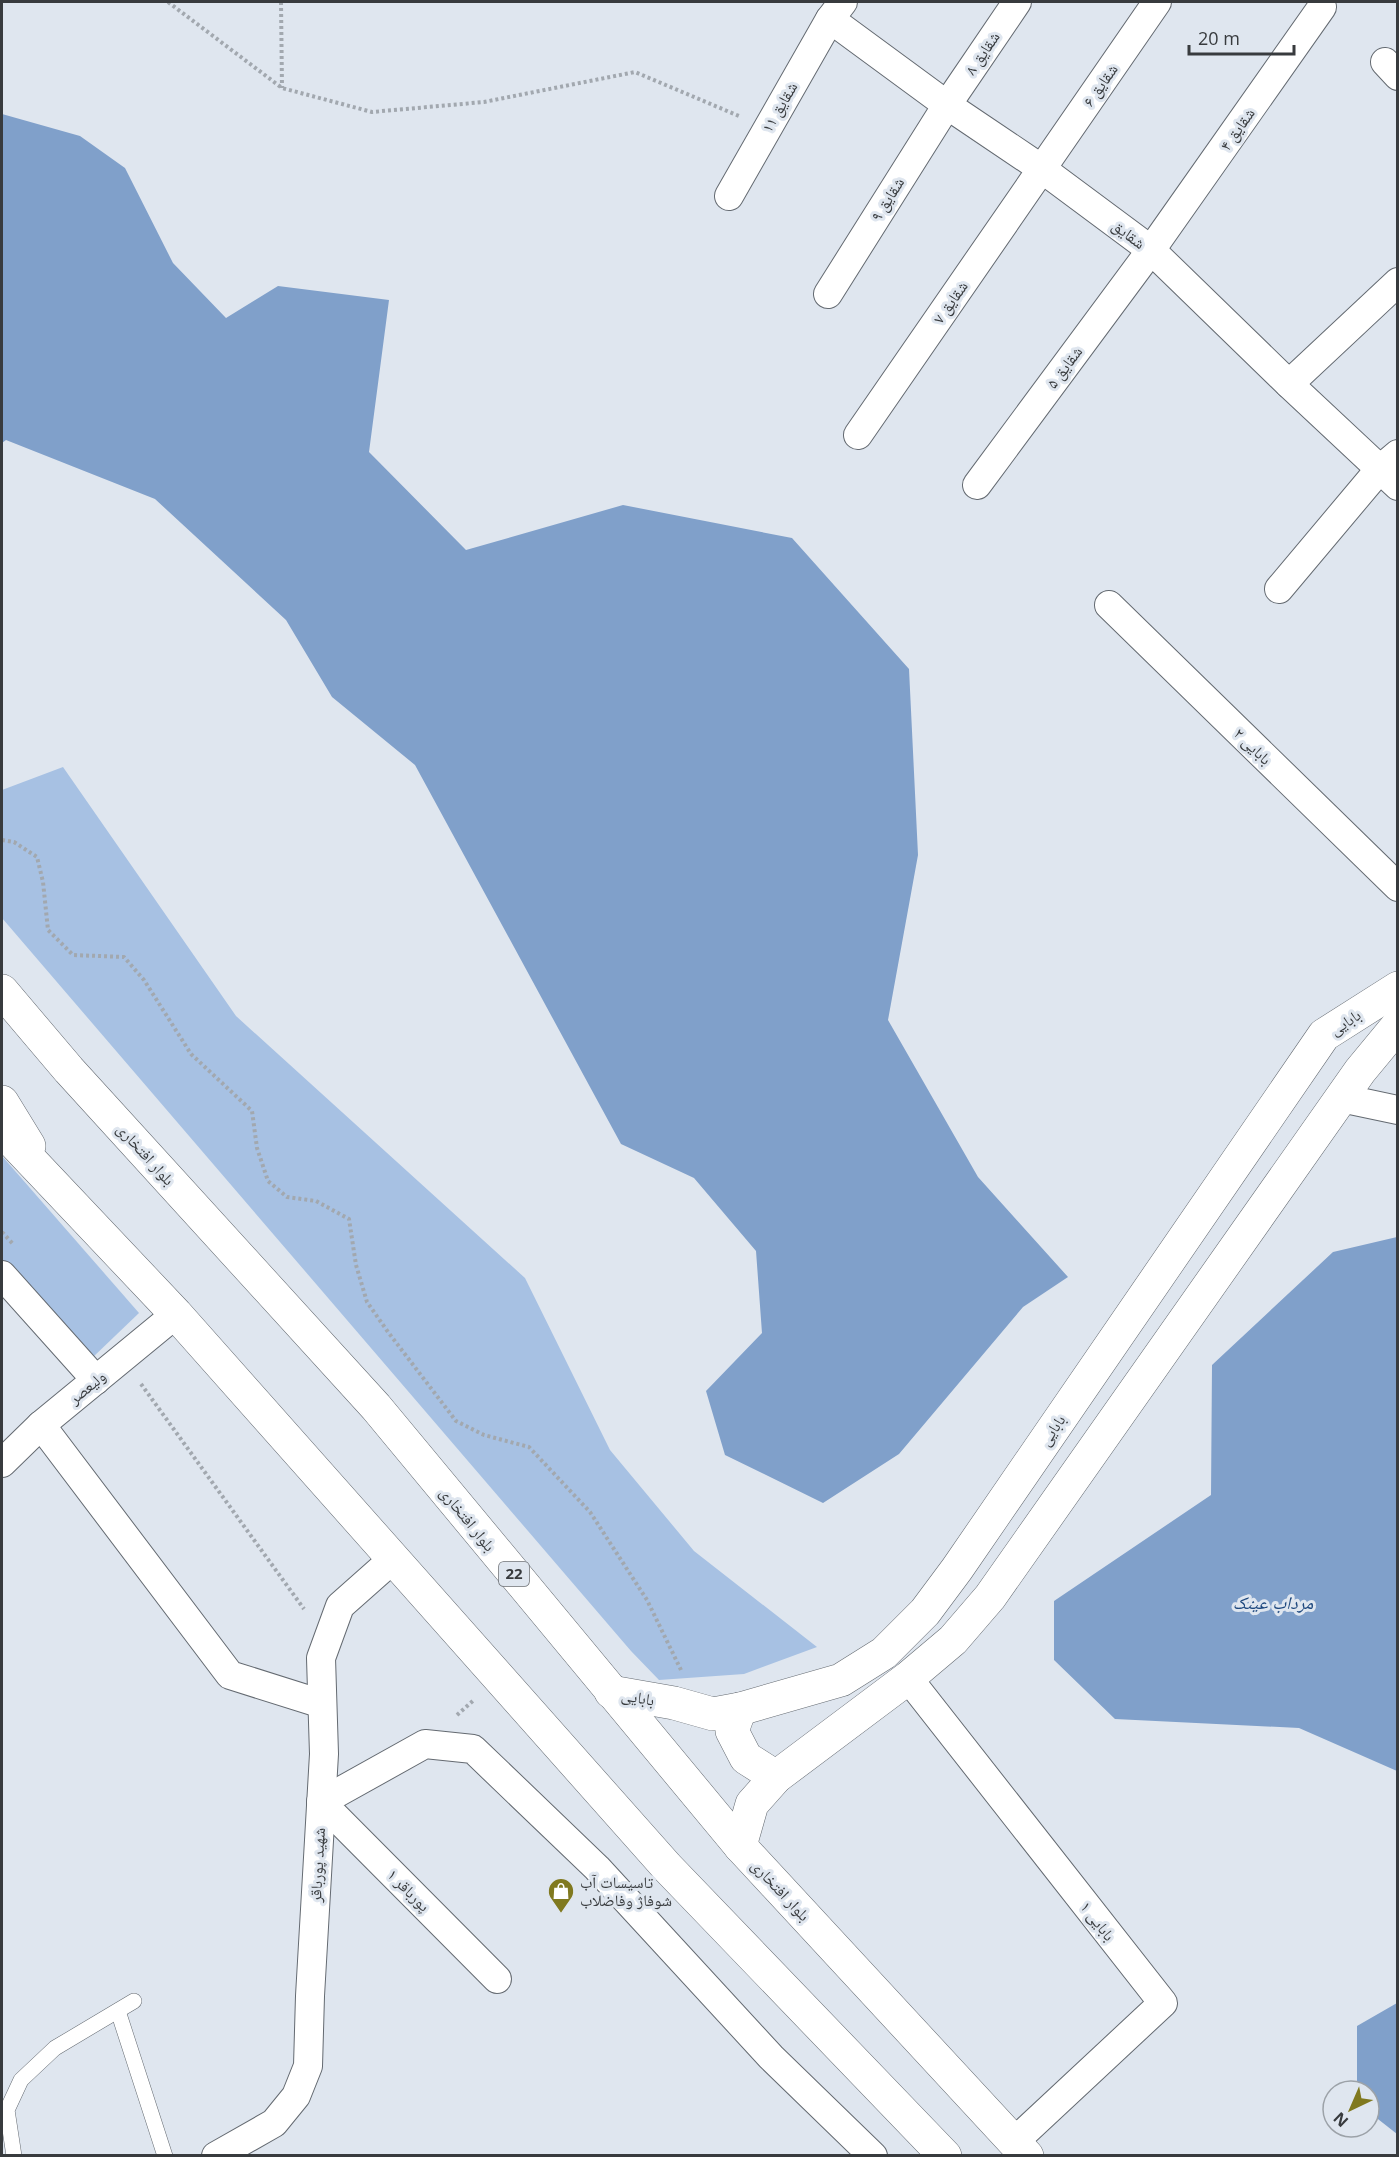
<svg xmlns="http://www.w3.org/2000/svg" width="1399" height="2157" font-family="'Open Sans','Noto Naskh Arabic',sans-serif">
<rect width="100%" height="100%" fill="#dfe6ef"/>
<!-- green -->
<g fill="#a7c1e3">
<path d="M63,767l173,249 289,262 85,172 84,101 123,96 -73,27 -85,6 -28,-29 -629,-733v-128z"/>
<path d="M2,1156l137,157 -48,46 -89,-94z"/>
</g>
<!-- water -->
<g fill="#80a0ca">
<path d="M2,114l78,22 45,32 48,95 53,55 52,-32 111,14 -20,152 97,98 157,-45 169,33 117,131 9,186 -30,165 90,157 90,100 -45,30 -124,147 -76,49 -98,-48 -19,-64 56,-58 -6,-82 -62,-73 -73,-34 -206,-379 -83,-68 -46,-77 -131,-121 -149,-59 -4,3z"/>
<path d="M1397,1237v534l-98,-43 -184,-9 -61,-59v-59l157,-106 1,-130 121,-113z"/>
<path d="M1397,2003v131l-28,-22v-21h-12v-65z"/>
</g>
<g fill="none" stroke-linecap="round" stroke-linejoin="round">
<!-- service casing -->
<g stroke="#646a71" stroke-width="16">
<g id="service">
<path d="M118,2011l47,145"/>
<path d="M14,2156l-7,-46 14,-30 34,-32 79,-47"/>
</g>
</g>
<!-- minor casing -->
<g stroke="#646a71" stroke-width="30">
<g id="minor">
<path d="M830,19l117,86 95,64 109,81 138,134 109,102"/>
<path d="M1385,62l13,14"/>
<path d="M729,196l101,-177 13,-17"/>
<path d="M828,294l119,-189 70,-103"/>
<path d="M1289,384l109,-102"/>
<path d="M858,435l299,-433"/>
<path d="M977,485l174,-235 171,-243"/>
<path d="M1279,589l100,-119 19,-16"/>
<path d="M1109,605l289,282"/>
<path d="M1341,1098l57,12"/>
<path d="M2,1275l94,105"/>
<path d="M41,1425l189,250 92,29"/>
<path d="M2,1463l39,-38 135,-111"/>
<path d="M908,1678l255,325 -149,139"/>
<path d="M497,1979l-176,-177 104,-58 48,5 124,119 174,189 102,99"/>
<path d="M216,2156l58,-33 22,-27 12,-30 2,-70 14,-242 -3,-96 19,-52 53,-47"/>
</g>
</g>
<!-- secondary casing -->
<g stroke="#646a71" stroke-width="34">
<g id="secondary">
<path d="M611,1692l63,11 39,11 27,-5 101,-29 43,-27 41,-41 32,-43 367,-534 74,-47"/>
<path d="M740,1709l-8,22 14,27 30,19"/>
<path d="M740,1846l12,-42 24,-27 132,-99 45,-38 37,-43 370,-526 38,-46"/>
</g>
</g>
<!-- trunk casing -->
<g stroke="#646a71" stroke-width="34">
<g id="trunk">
<path d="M2,991l67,79 307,337 364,439 287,310"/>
<path d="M2,1102l27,44"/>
<path d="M2,1130l174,184 491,553 278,289"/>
</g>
</g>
<!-- path -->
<g stroke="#a2a8af" stroke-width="4" stroke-dasharray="3 3" stroke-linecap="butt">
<path d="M168,2l114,86 90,24 112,-10 151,-30 104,44"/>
<path d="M281,2l1,86"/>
<path d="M2,840l12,2 23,15 6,25 5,48 25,25 51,2 20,23 47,74 61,57 5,37 11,33 19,16 29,4 33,18 7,46 11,37 21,30 68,89 28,14 45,12 61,65 57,88 34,70"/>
<path d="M2,1232l11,12"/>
<path d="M141,1384l163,225"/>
<path d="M457,1715l17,-15"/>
</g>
<!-- service -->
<use href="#service" stroke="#fff" stroke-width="15"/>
<!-- minor -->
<use href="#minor" stroke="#fff" stroke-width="28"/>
<!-- secondary -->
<use href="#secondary" stroke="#fff" stroke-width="33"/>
<!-- trunk -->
<use href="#trunk" stroke="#fff" stroke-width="33"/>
</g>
<!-- icons -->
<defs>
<g id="shop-pin" transform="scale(1.35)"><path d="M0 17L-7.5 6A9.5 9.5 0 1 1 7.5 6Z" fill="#80791f" stroke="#dfe6ef"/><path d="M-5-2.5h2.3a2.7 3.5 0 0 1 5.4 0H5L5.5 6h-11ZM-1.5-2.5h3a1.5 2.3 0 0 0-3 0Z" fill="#fff"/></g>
</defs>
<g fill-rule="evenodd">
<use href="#shop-pin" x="561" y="1891"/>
</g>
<g text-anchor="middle" stroke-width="6" stroke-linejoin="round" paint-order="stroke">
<!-- shield labels -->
<rect fill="#dfe6ef" stroke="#6a6e73" stroke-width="1.5" x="499" y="1562" width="30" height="24" rx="4.5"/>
<g font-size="15" font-weight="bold" fill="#383b3e">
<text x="514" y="1579">22</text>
</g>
<!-- street labels -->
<g font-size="16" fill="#383b3e" stroke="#dfe6ef">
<text transform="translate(982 53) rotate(-56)" y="6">شقایق ۸</text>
<text transform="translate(1100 85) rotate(-55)" y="6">شقایق ۶</text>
<text transform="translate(779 107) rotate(-60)" y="6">شقایق ۱۱</text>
<text transform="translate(1237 129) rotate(-55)" y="6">شقایق ۴</text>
<text transform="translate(887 199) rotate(-58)" y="6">شقایق ۹</text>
<text transform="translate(1129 234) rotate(37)" y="6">شقایق</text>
<text transform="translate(950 302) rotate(-55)" y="6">شقایق ۷</text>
<text transform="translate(1064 367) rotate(-53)" y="6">شقایق ۵</text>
<text transform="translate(1253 746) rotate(44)" y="6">بابایی ۲</text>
<text transform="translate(1345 1022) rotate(-33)" y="6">بابایی</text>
<text transform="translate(146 1154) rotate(48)" y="6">بلوار افتخاری</text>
<text transform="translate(87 1387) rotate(-39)" y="6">ولیعصر</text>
<text transform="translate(1052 1430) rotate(-56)" y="6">بابایی</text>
<text transform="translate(468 1519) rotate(51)" y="6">بلوار افتخاری</text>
<text transform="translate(638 1697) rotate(10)" y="6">بابایی</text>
<text transform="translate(317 1865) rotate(-87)" y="6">شهید پورباقر</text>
<text transform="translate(409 1890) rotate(45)" y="6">پورباقر ۱</text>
<text transform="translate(781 1890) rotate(47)" y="6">بلوار افتخاری</text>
<text transform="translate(1098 1921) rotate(52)" y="6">بابایی ۱</text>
</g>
<!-- poi labels -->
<g font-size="16" fill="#383b3e" stroke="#dfe6ef" text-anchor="start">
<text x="580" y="1888">تاسیسات آب<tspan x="580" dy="18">شوفاژ وفاضلاب</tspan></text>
</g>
<!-- water labels -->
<g font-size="18" font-style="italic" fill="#1f497f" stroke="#dfe6ef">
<text x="1273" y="1609">مرداب عینک</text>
</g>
</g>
<!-- border -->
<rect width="1399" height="2157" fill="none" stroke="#383b3e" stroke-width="6"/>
<!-- north arrow -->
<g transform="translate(1351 2109) rotate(224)"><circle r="28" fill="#dfe6ef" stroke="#9ca2a8" stroke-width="1.5"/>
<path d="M0-4.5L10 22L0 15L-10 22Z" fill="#80791f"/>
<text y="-9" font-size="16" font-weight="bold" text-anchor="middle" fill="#383b3e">N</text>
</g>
<!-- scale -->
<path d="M1189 45v9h105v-9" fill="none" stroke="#383b3e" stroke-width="3"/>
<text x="1198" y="45" font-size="18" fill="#383b3e" stroke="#dfe6ef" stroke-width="4.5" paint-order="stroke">20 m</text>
</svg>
